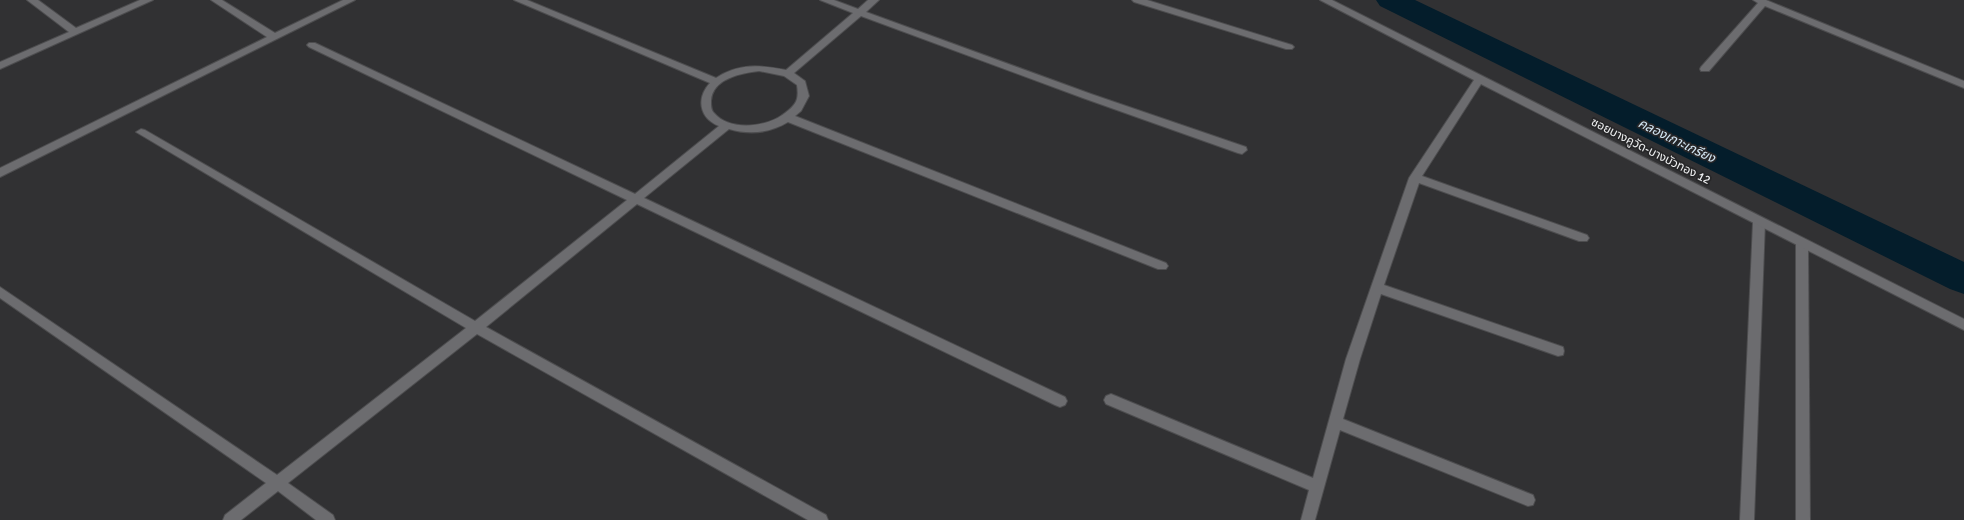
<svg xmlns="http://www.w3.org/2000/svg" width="1964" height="520" font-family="Signika,'Noto Sans Thai',sans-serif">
<rect width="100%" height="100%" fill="#313133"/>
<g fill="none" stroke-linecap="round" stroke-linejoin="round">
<!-- canal -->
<path fill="#041d2b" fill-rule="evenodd" d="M1376,0h39l549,262v32l-14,-5 -570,-283z"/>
<!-- lane casing -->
<g stroke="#4d4d4f" stroke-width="2">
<g id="lane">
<path d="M1753,0h13l198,81v7l-199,-82 -56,65h-8l-1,-2 1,-2 57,-64z"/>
<path d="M1759,218l4,1 2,3 -11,298h-14l13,-298 2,-3z"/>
<path d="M1802,240l4,1 2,3 2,276h-14v-276l2,-3z"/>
</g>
</g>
<!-- street casing -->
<g stroke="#4d4d4f" stroke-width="2">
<g id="street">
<path d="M27,0h11l38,28 64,-28h13l-153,69v-7l69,-30z"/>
<path d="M211,0h11l53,33 68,-33h12l-355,177v-9l267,-131z"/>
<path d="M514,0h13l189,78c23,-15 44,-13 70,-8l67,-57 -33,-13h14l24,9 10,-9h11l-13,12 225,82 155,53 1,3 -5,4 -4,-1 -155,-55 -222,-82 -67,57 11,8 4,15 -8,15 -6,5 371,147 2,3 -2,3h-8l-370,-147c-18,11 -39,13 -59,7l-85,69 421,199 2,4 -2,4 -5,2 -5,-2 -418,-201 -151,123 340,188 2,5h-20l-331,-186 -189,149 45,32 2,5h-19l-38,-29 -37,29h-18l2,-5 41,-32 -266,-185v-11l277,188 189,-147 -330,-196 5,-3 4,1 330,191 152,-121 -318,-153 -2,-2 2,-2h6l320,151 84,-68c-20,-8 -23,-28 -9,-43zM759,71l25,5 13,9c2,14 0,19 -12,28 -17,14 -55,19 -71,0 -3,-3 -3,-7 -3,-12 1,-22 30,-28 48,-30z"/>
<path d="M1132,0h15l145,45 2,2 -2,2h-6l-152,-47z"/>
<path d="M1320,0h12l632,319v11l-483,-246 -59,92 165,59 2,3 -2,3h-8l-160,-58 -35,102 179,62 1,4 -1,4 -5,1 -177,-62 -21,65 -17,60 190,76 2,5 -2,5 -5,1 -188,-76 -25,90h-14l8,-30 -203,-86 -2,-4 2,-4 5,-2 5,2 197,82 33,-119 63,-181 65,-98z"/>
</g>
</g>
<!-- lane -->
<use href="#lane" fill="#6c6c6f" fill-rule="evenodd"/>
<!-- street -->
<use href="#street" fill="#6c6c6f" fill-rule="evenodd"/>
</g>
<g text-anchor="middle" stroke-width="3.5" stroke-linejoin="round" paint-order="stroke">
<!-- street labels -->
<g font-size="12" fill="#f1f2f3" stroke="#272729">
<text transform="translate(1651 151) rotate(27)" y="4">ซอยบางคูวัด-บางบัวทอง 12</text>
</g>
<!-- water labels -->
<g font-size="13" font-style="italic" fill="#d4e7f4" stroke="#272729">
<text transform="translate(1677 140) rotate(26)" y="5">คลองเกาะเกรียง</text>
</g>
</g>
</svg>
